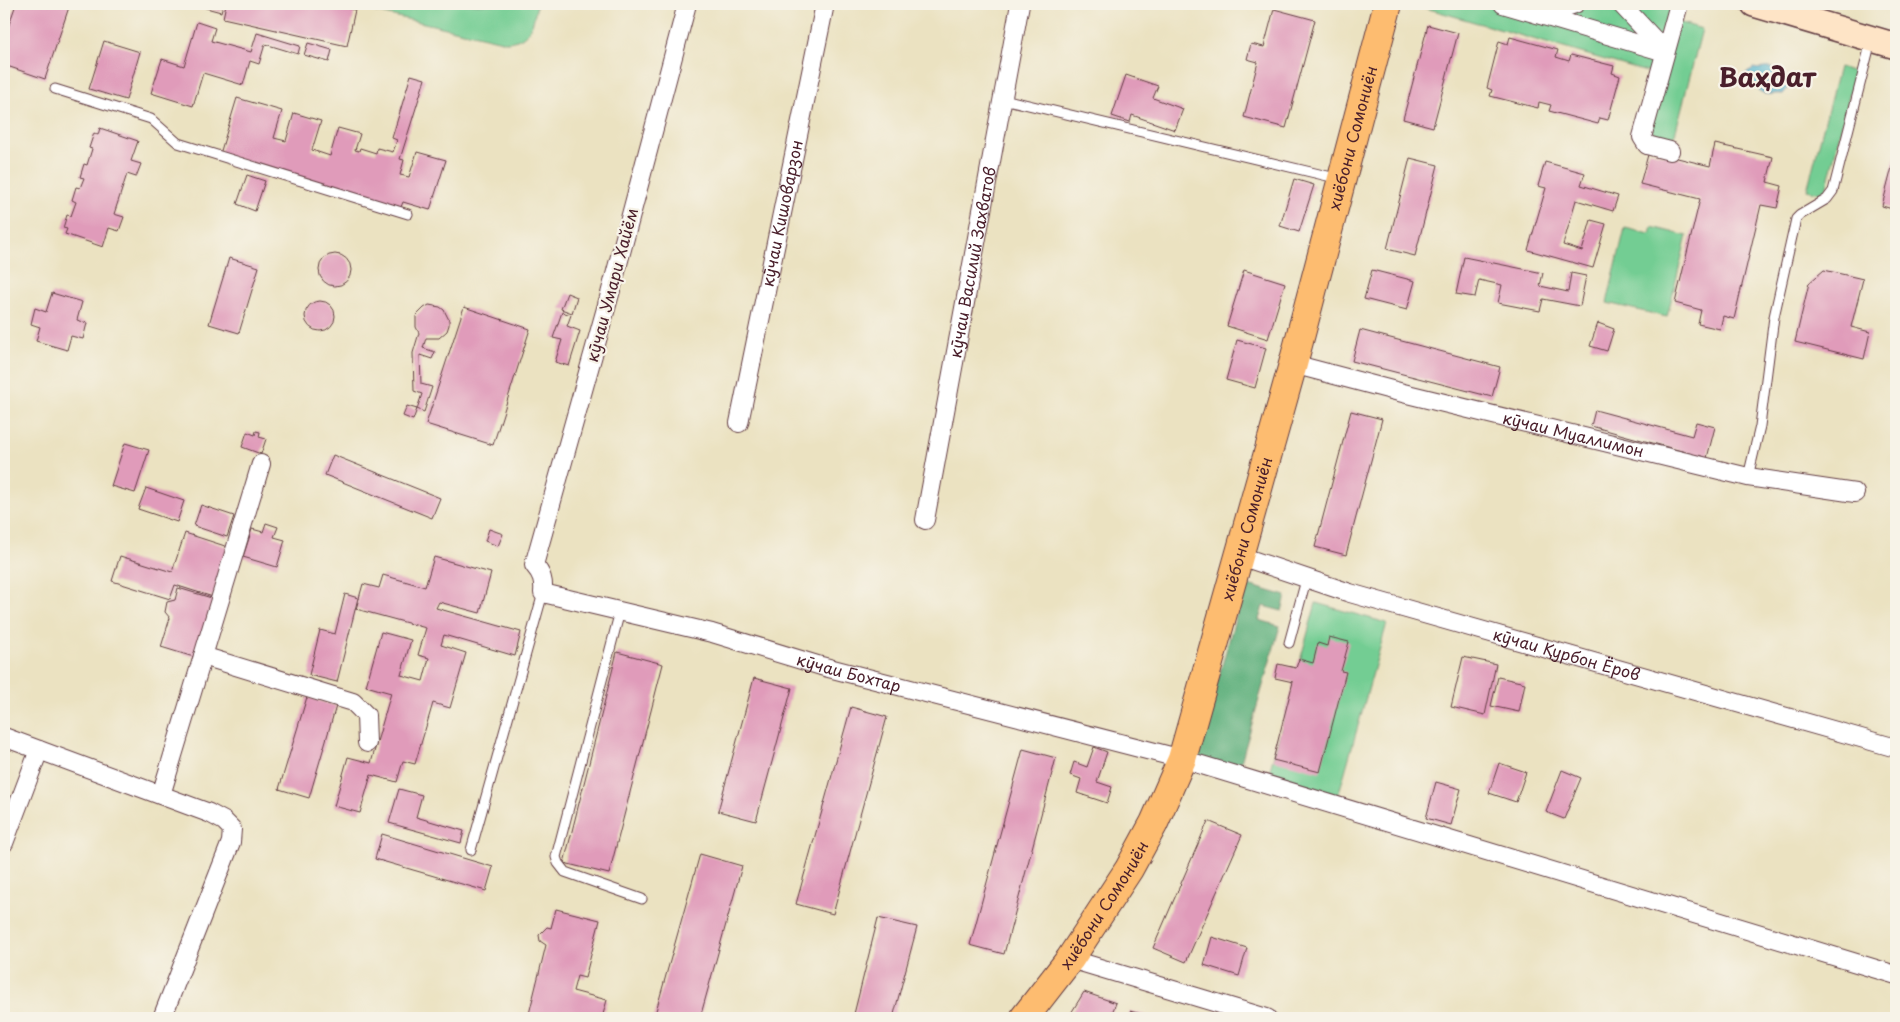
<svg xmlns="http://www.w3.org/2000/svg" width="1900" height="1022" font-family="'Playpen Sans',sans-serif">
<rect width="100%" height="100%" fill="#f7f3e8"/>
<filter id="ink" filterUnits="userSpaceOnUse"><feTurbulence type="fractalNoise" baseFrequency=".02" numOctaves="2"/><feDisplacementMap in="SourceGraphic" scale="10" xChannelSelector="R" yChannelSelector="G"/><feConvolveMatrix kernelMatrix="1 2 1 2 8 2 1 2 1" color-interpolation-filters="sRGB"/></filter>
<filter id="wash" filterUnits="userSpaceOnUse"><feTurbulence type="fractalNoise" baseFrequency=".0096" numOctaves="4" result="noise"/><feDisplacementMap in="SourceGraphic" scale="20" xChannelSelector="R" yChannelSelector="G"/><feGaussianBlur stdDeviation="1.12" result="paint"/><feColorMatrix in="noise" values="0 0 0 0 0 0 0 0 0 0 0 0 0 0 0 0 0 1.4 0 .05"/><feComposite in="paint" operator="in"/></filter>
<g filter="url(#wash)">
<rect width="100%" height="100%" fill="#ebe2c1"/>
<!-- green -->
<g fill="#73cd93" stroke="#5e765f">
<path d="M341,4h196c-4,20 -6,36 -30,38z"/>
<path d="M1412,4h262l-17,71z"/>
<path d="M1678,22l24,7 -30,117 -18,-5 -3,-20z"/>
<path d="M1839,67l16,5 -30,122 -18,-4z"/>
<path d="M1652,227l35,9 -20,81 -60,-14 18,-75 25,6z"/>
<path d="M1316,603l71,20 -50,177 -70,-20z"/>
</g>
<!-- forest -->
<path fill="#5eb07d" stroke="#546854" d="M1245,584l41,12 -4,15 -19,-5 -4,14 21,6 -41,143 -43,-12z"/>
<!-- water -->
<path fill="#4cb1cb" stroke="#4b687b" d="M1753,68c8,2 14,-2 21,1 6,3 4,6 13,8l2,10 -6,7c-7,-1 -11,1 -17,0 -5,-1 -11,-7 -18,-9l1,-3 -4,-8 7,-4z"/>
<g id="blocks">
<!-- building -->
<g fill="#e09bba">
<path d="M16,4h54l-25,75 -41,-14v-26z"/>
<path d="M196,4h27l-2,8 -26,-7z"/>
<path d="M226,4h102l27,6 -8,36 -124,-28z"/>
<path d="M1274,9l41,11 -29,108 -42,-11 14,-55 -11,-3 4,-15 13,3z"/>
<path d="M197,22l18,6 -4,13 40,11 6,-19 43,13 -2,8 -33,-10 -6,20 -9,-3 -7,24 -40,-12 -10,33 -42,-13 11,-34 22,7z"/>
<path d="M1428,25l30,8 -25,94 -30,-8z"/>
<path d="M1510,37l48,13 -2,7 13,4 2,-6 43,11 -2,7 8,3 -12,44 -8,-2 -2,6 -49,-13 2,-6 -12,-3 -1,6 -48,-12 2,-6 -5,-2 12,-47 9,3z"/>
<path d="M104,41l36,11 -14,48 -37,-11z"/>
<path d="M308,43l24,7 -3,12 -25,-7z"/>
<path d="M411,75l14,4 -25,80 4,1 -4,15 9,2 8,-25 29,8 -16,50 -27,-8 -2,5 -181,-53 17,-56 45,13 -8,27 12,3 8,-28 27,8 -9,29 18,6 8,-28 22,6 -5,16 4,1 1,-3 16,5 1,-5 16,4 4,-12 -5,-2z"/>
<path d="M1126,75l32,11 -5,12 30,11 -8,21 -43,-15 -2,7 -18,-6z"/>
<path d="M100,128l38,13 -7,20 10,3 -5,13 -9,-3 -13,40 10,3 -5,14 -10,-3 -6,19 -38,-13 2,-5 -4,-1 4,-13 4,1 5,-14 -4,-2 4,-13 4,1 4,-10 -4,-1 4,-13 3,1 5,-16 -3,-1 5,-15 4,2z"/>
<path d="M1715,144l58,13 -6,25 15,4 -5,22 -16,-3 -27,114 -11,-3 -3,13 -22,-5 3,-14 -26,-7 25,-104 -60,-15 9,-33 61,15z"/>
<path d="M1896,152v58l-14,-4z"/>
<path d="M1410,158l28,7 -23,91 -28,-7z"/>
<path d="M1545,162l40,11 -4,12 37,11 -5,15 -37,-11 -13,45 19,6 9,-31 15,4 -13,44 -65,-18 18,-62 -8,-2z"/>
<path d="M247,175l18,6 -10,30 -18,-7z"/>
<path d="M1294,179l20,6 -15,47 -19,-6z"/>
<circle cx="335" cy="270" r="16"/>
<path d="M1464,257l79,16 -3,13 28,6 3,-19 15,3 -6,30 -37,-7 -3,12 -42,-8 4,-18 -23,-5 -4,17 -19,-3z"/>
<path d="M229,258l30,9 -20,66 -30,-9z"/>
<path d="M1244,270l41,13 -17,56 -41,-13z"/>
<path d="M1372,270l43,11 -8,29 -43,-11z"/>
<path d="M1824,270l39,9 -12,48 19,5 -6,27 -69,-17 14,-59z"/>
<path d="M52,293l30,9 -5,18 10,3 -4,16 -12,-3 -4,14 -31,-9 4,-14 -9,-3 4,-16 11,4z"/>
<path d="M567,293l10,4 -5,16 -11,-4z"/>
<circle cx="320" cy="316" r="15"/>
<path d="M429,305l11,2 4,3 5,10v5l-2,6 -8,7h-13l-3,10 12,4 -3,7 -12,-4 1,29 11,3 -8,25 -7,-3 5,-15 -8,-3 -1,-38 6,-20 -3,-6v-11l8,-8z"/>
<path d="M464,307l66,22 -37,116 -67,-21z"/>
<path d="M562,312l9,3 -4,11 13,5 -11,35 -14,-4 7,-22 -9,-2z"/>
<path d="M1598,323l16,6 -7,22 -17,-5z"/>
<path d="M1360,330l140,37 -8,30 -140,-36z"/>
<path d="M1237,340l29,8 -11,40 -29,-8z"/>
<path d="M407,406l10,3 -4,11 -10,-4z"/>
<path d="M1595,410l97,26 4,-14 19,5 -8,31 -116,-32z"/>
<path d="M1351,411l31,8 -36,136 -31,-8z"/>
<path d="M256,431l4,1 -1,5 7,2 -5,15 -19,-7 5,-15 8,3z"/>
<path d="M125,443l24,7 -14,43 -24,-7z"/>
<path d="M333,455l107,43 -8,20 -107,-43z"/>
<path d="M146,488l38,13 -7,21 -39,-13z"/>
<path d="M201,505l33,11 -7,21 -33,-11z"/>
<path d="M266,523l12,4 -4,10 11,3 -8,27 -34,-10 9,-28 11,3z"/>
<path d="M489,529l14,5 -5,12 -13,-5z"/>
<path d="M185,533l43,14 -15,50 -38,-12 -5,14 -58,-18 8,-25 52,16z"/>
<path d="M434,557l57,16 -11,40 -41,-11 -3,6 85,24 -6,24 -71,-21 -3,10 25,8 -16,55 -17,-5 -18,61 -12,-3 -6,21 -26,-7 -11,38 -26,-7 14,-49 23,6 20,-70 -25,-7 15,-54 30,8 -10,35 22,6 6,-23 -11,-3 8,-27 -70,-19 7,-25 16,4 4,-13 42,12z"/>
<path d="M178,588l37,11 -18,59 -36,-11 9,-29 -5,-6 2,-10 8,-2z"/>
<path d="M345,594l13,4 -21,84 -28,-7 11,-45 15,4z"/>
<path d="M1329,637l20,5 -8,29 5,1 -26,100 -47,-12 20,-78 -18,-4 3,-14 18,4 3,-9 14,4 5,-20 9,3z"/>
<path d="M617,652l46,12 -54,210 -45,-11z"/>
<path d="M1463,657l33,7 -11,51 -34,-8z"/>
<path d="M1498,677l27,6 -6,29 -28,-6z"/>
<path d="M754,678l38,10 -36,133 -38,-10z"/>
<path d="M307,697l29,9 -27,92 -30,-9z"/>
<path d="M851,707l36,10 -54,197 -37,-10z"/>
<path d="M1094,747l13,5 -10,30 15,5 -5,16 -30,-10 4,-14 -11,-4 4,-13 13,5z"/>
<path d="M1023,749l33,9 -52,196 -34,-9z"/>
<path d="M1499,763l27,9 -10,30 -27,-9z"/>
<path d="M1562,770l19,8 -17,41 -18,-7z"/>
<path d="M1436,782l25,7 -10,36 -25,-7z"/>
<path d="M399,789l23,6 -6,22 48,14 -3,12 -72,-20z"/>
<path d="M1208,821l34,14 -56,127 -33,-14z"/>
<path d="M382,834l111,33 -7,24 -111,-32z"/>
<path d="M700,854l42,12 -42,152h-46z"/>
<path d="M556,909l44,11 -15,58 -8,-2 -4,15 34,9 -5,18h-74l18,-73 -6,-4 -1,-6 8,-8 4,1z"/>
<path d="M878,918l39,9 -24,91h-40z"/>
<path d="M1212,937l35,11 -8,28 -35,-11z"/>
<path d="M1084,992l32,11 -6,15h-42z"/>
<path d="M1130,1011l26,7h-28z"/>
</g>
</g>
</g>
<g filter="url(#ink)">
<use href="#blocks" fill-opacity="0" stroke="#623c42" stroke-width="1"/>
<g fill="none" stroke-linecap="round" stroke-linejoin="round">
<!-- lane casing -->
<g stroke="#623c42" stroke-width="11">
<g id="lane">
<path d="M55,89l96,30 27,24 230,71"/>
<path d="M1003,99l337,80"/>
<path d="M1748,477l12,-51 14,-109 22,-98 4,-4 27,-16 6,-8 38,-150"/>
<path d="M620,611l-64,246 2,6 7,9 77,27"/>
<path d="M1289,643l17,-63"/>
<path d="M471,850l72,-257"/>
</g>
</g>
<!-- street casing -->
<g stroke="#623c42" stroke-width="20">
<g id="street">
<path id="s1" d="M687,4l-77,290 -76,271c8,9 10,16 9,28l169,40 109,33 361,93 714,216"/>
<path d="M1503,4l162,48"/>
<path d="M1621,4l44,47"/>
<path d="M1541,14l1,1 33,-11"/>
<path d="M1670,151l-23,-6 -5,-8 37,-133"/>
<path id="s2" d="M1293,364l110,29 345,84 107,16"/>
<path id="s3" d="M739,423l86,-419"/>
<path id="s4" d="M925,520l95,-516"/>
<path id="s5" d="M1240,556l110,37 546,155"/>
<path d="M203,656l150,46 13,13 1,28"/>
<path d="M4,737l205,76 15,8 8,8 -1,13 -69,176"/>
<path d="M161,795l100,-331"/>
<path d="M4,843l35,-93"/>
<path d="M1070,959l197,59"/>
</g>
</g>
<!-- secondary casing -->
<g stroke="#623c42" stroke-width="28">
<path id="secondary" d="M1754,4l142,42"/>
</g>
<!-- highway casing -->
<g stroke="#623c42" stroke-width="30">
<g id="highway">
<path id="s6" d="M1024,1018l46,-59 59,-90 25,-46 28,-64 111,-395 95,-360"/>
</g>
</g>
<!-- lane -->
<use href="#lane" stroke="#fff" stroke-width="9"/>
<!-- street -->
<use href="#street" stroke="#fff" stroke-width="18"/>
<!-- secondary -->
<use href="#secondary" stroke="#fee4c6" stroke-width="25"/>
<!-- highway -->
<use href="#highway" stroke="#fdbc70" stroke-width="28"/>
</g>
</g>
<g text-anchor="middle" stroke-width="4.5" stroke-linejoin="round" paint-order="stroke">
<!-- street labels -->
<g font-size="16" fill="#4a1f2b" stroke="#f7f3e8">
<text dy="6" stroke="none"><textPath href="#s6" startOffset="949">хиёбони Сомониён</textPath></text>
<text dy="6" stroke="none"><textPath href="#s3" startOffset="214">кӯчаи Кишоварзон</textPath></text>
<text dy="6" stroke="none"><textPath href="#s4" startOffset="262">кӯчаи Василий Захватов</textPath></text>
<text transform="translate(612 285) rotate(-75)" y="6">кӯчаи Умари Хайём</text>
<text dy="6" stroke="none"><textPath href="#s2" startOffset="289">кӯчаи Муаллимон</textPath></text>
<text dy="6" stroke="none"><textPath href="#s6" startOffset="544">хиёбони Сомониён</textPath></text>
<text dy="6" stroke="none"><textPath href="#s5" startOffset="341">кӯчаи Қурбон Ёров</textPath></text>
<text dy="6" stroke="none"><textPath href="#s1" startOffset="928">кӯчаи Бохтар</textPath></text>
<text dy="6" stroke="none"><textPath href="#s6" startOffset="139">хиёбони Сомониён</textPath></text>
</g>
<!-- town labels -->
<g font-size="26" font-weight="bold" fill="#4a1f2b" stroke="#f7f3e8">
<text x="1767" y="87">Ваҳдат</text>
</g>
</g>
<!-- margin -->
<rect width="1900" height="1022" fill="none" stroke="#f7f3e8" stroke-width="20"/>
</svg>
